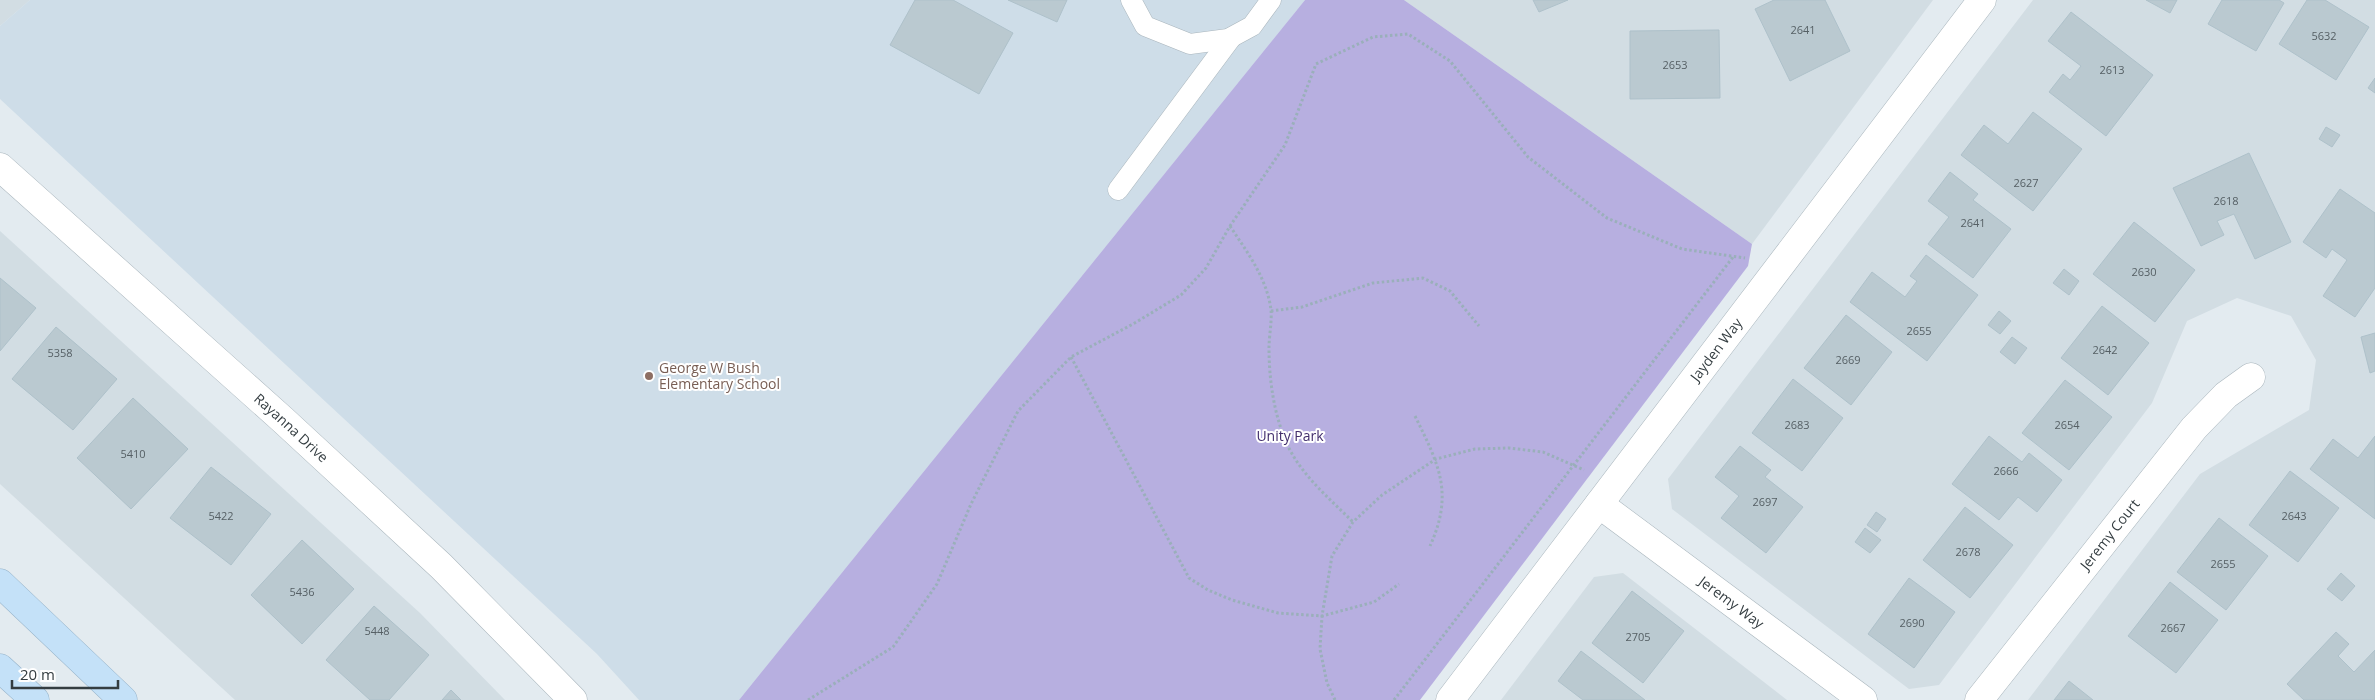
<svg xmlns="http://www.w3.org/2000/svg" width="2375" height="700" font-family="'Open Sans',sans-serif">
<rect width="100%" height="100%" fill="#e3ebf0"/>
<!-- residential -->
<g fill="#d2dde3">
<path d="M0,0h30l-30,26z"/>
<path d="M1404,0h529l-181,244z"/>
<path d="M2033,0h342v700h-347l172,-226 109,-64 7,-50 -25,-44 -54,-18 -50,23 -35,82 -213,282 -30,4 -237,-180 -4,-30z"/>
<path d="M0,231l420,382 85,87h-270l-235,-216z"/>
<path d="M1623,573l164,127h-286l93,-123z"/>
</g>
<!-- education -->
<path fill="#cedde8" d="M30,0h1275l-566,700h-100l-42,-46 -597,-555v-73z"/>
<!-- green -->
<path fill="#b7afe0" d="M1305,0h99l348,244 -4,22 -328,434h-681z"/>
<!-- building -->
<g fill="#bac9d0" stroke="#aec1ca">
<path d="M915,0h38l60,33 -34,61 -89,-49z"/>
<path d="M1008,0h59l-10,22z"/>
<path d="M1533,0h35l-29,12z"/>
<path d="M1774,0h51l25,51 -60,30 -35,-72z"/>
<path d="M2146,0h31l-7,13z"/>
<path d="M2222,0h57l5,3 -28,48 -48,-27z"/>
<path d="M2307,0h18l44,27 -33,53 -57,-36z"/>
<path d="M2071,12l82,63 -47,61 -57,-44 14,-18 7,6 11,-14 -33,-25z"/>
<path d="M1719,30l1,68 -90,1v-68z"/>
<path d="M2375,78v15l-7,-5z"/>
<path d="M2033,112l49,37 -49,62 -72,-56 23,-30 24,19z"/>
<path d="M2326,127l14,8 -8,12 -13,-8z"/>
<path d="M2249,153l42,89 -36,17 -21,-45 -17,7 7,14 -23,11 -28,-58z"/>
<path d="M1950,172l28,22 -5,6 38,29 -38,49 -45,-34 21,-27 -21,-16z"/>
<path d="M2340,189l35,24v75l-20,29 -32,-21 24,-36 -15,-11 -6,9 -23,-16z"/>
<path d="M2134,222l61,48 -40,52 -62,-48z"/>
<path d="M1926,255l52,40 -51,66 -77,-59 22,-30 33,25 12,-16 -7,-5z"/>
<path d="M2064,269l15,12 -10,14 -16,-12z"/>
<path d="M0,278l36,30 -36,43z"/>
<path d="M2102,306l47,37 -41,52 -47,-37z"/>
<path d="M1999,311l12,10 -11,13 -12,-9z"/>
<path d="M1846,315l46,37 -41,53 -47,-37z"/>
<path d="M56,327l61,52 -44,51 -61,-51z"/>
<path d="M2375,333v38l-5,2 -9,-36z"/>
<path d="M2012,337l15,11 -12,16 -15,-12z"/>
<path d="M1793,379l50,39 -41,53 -50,-38z"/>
<path d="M2065,380l47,37 -43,53 -47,-37z"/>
<path d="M133,398l55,51 -57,60 -54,-51z"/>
<path d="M1989,436l33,26 7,-9 33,27 -25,32 -19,-15 -19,23 -47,-36z"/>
<path d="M2375,436v83l-65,-50 23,-30 25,19z"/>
<path d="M1740,446l31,24 -6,7 38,30 -37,46 -45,-35 18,-22 -24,-19z"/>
<path d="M211,467l60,47 -40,51 -61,-47z"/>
<path d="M2290,471l49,37 -41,54 -49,-37z"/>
<path d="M1965,507l48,38 -43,53 -47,-38z"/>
<path d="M1876,512l10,7 -9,13 -10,-7z"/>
<path d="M2219,518l49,38 -42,54 -49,-38z"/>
<path d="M1865,528l16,12 -11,13 -15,-11z"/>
<path d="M302,540l52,49 -52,55 -51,-49z"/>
<path d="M2341,573l14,13 -13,15 -15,-12z"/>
<path d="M1909,578l46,34 -41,56 -46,-34z"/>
<path d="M2170,582l48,38 -42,53 -48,-37z"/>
<path d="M1632,591l52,40 -41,52 -51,-40z"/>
<path d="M374,606l55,49 -40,45h-19l-44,-40z"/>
<path d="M2336,632l13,12 -11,12 16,16 21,-22v50h-71l-17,-16z"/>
<path d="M1581,651l64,49h-62l-25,-19z"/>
<path d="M2069,681l24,19h-39z"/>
<path d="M451,690l10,10h-19z"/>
</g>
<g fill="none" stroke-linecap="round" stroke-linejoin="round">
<!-- service casing -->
<g stroke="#aab6bd" stroke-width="21">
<g id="service">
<path d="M1131,0l14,26 45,18 38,-5 24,-13 19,-26"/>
<path d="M1118,190l113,-152"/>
</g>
</g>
<!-- minor casing -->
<g stroke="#aab6bd" stroke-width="29">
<g id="minor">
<path id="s1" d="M0,167l283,253 158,146 132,134"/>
<path id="s2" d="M1599,504l264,196"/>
<path id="s3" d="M1450,700l532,-700"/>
<path id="s4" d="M1979,700l215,-272 32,-33 25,-18"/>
</g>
</g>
<!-- secondary casing -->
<g stroke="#95b2c8" stroke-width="29">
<g id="secondary">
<path d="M0,583l123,117"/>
<path d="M0,668l35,32"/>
</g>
</g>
<!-- path -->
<g stroke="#9aafba" stroke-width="3" stroke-dasharray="2.5 2.5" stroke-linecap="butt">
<path d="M1230,226c17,26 37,52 41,84 1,12 -2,26 -2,38 0,32 5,67 18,96 14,31 43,55 66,78"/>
<path d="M1271,311l31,-4 71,-24 50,-5 27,13 29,35"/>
<path d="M1071,357l118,221 19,12 24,10 46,13 44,3 52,-14 25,-18"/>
<path d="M1415,416c24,49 39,77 15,130"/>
<path d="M808,700l85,-53 44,-63 34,-80 47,-93 53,-54 62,-33 48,-29 25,-27 24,-42 55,-81 31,-81 57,-27 35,-3 42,27 78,96 79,61 75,31 63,9"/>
<path d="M1335,700l-8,-17 -7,-34 2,-33 10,-60 21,-34 29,-27 54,-36 39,-10 34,-1 34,4 41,18"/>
<path d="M1394,700l339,-443"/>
</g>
<!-- service -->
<use href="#service" stroke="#fff" stroke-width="20"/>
<!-- minor -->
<use href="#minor" stroke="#fff" stroke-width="28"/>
<!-- secondary -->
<use href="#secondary" stroke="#c4e1f8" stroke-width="28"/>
</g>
<!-- markers -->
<circle fill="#8d6e63" stroke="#fff" stroke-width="2" cx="649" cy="376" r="5"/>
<g text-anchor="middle" stroke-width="4" stroke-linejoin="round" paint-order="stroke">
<!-- number labels -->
<g font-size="11" fill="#566065">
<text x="1803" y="34">2641</text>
<text x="2324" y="40">5632</text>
<text x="1675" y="69">2653</text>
<text x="2112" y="74">2613</text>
<text x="2026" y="187">2627</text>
<text x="2226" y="205">2618</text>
<text x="1973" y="227">2641</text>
<text x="2144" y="276">2630</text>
<text x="1919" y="335">2655</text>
<text x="2105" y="354">2642</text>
<text x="60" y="357">5358</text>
<text x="1848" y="364">2669</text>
<text x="1797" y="429">2683</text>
<text x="2067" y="429">2654</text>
<text x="133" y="458">5410</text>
<text x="2006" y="475">2666</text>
<text x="1765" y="506">2697</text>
<text x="221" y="520">5422</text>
<text x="2294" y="520">2643</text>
<text x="1968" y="556">2678</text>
<text x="2223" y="568">2655</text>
<text x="302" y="596">5436</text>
<text x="1912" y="627">2690</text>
<text x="2173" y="632">2667</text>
<text x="377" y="635">5448</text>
<text x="1638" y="641">2705</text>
</g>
<!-- street labels -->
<g font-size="14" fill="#343d41" stroke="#fff">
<text dy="5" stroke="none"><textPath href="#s3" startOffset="440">Jayden Way</textPath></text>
<text dy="5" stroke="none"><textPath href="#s1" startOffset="391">Rayanna Drive</textPath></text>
<text dy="5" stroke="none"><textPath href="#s4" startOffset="211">Jeremy Court</textPath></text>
<text dy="5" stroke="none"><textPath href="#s2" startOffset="165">Jeremy Way</textPath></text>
</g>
<!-- education labels -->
<g font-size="14" fill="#785e54" stroke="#fff" text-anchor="start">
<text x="659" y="373">George W Bush<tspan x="659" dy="16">Elementary School</tspan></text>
</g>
<!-- park labels -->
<g font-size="14" fill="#422e6c" stroke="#fff">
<text x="1290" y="441">Unity Park</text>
</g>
</g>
<!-- scale -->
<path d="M12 680v8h106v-8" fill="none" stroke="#343d41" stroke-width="2.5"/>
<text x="20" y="680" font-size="15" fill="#343d41" stroke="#ffffff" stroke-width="4" paint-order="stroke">20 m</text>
</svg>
